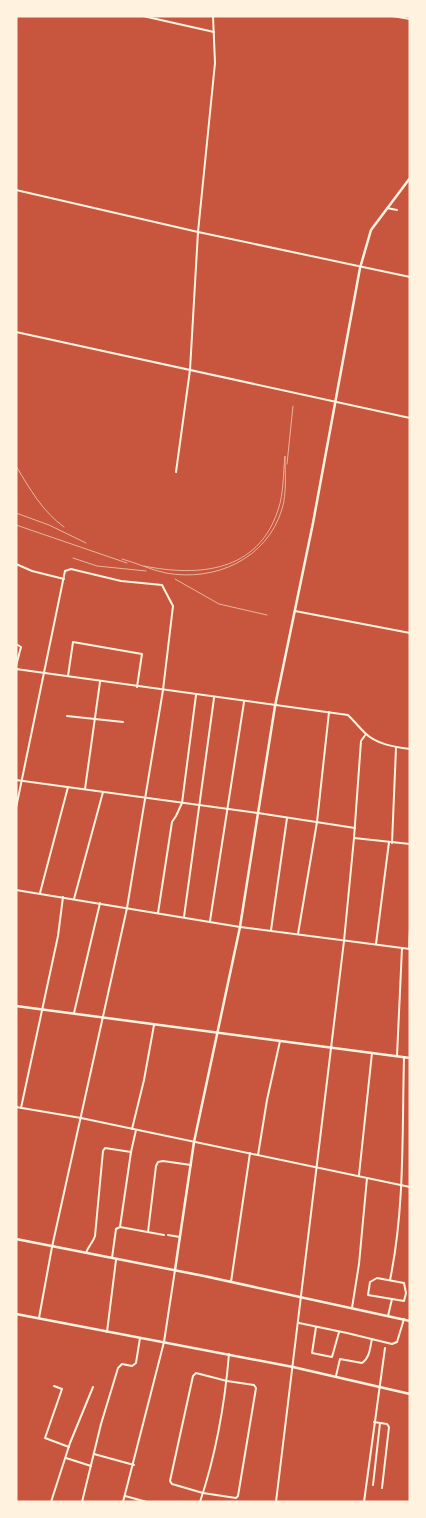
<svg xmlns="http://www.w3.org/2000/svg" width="426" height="1518" font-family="Roboto,sans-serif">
<rect width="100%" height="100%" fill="#c8553d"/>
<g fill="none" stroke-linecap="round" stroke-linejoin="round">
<!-- minor -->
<g stroke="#fff3e0" stroke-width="2">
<path d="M143,16l71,16"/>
<path d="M392,16l18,3"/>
<path d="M387,208l10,2"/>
<path d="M176,472l14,-102 8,-138 17,-169 -2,-47"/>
<path d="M16,564l16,7 32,8"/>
<path d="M295,611l115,22"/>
<path d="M16,644l5,3 -5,19"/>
<path d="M68,676l5,-34 69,12 -5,33"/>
<path d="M67,716l56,6"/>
<path d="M85,789l15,-107"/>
<path d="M16,808l49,-237 6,-2 50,12 41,4 11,21 -10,84 -36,218 -75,339 -13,71"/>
<path d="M258,813l97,15"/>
<path d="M354,838l56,6"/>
<path d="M392,843l4,-95"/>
<path d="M40,893l28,-106"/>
<path d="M74,899l29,-107"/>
<path d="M158,913l14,-91 4,-6 6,-13 14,-108"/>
<path d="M184,917l30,-219"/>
<path d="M210,921l34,-219"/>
<path d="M271,930l16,-112"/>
<path d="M298,934l19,-112 12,-110"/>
<path d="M376,944l13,-102"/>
<path d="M409,949l1,-20"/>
<path d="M74,1013l26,-110"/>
<path d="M397,1056l5,-108"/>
<path d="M16,1107l65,11 329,69"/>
<path d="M21,1108l37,-172 5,-39"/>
<path d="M132,1129l12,-49 10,-55"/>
<path d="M258,1155l9,-55 13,-59"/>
<path d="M359,1175l13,-122"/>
<path d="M120,1227l44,8"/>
<path d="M148,1232l8,-66 2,-4 5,-1 28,4"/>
<path d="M168,1235l12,2"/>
<path d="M86,1253c2,-7 7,-10 9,-17l8,-85 2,-3 26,4"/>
<path d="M112,1258l4,-29 4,-2 11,-75 5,-22"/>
<path d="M377,1278l27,5 2,10 -2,8 -36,-6 2,-13z"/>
<path d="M390,1280c15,-72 12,-149 14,-222"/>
<path d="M231,1282l19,-129"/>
<path d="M352,1308l7,-44 8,-86"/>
<path d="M388,1316l4,-17"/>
<path d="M299,1323l48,10 45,11 5,-2 7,-23"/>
<path d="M316,1327l-4,26 20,4 7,-25"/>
<path d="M107,1332l9,-72"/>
<path d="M196,1373l31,8 27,4 2,3 -18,108 -2,2 -33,-5 -31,-9 -2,-3 23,-105z"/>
<path d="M336,1376l4,-17 22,4c8,-5 8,-16 10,-24"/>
<path d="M374,1422l13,2 2,3 -7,61"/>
<path d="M94,1454l40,11"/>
<path d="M66,1458l25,8"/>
<path d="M373,1485l7,-62"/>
<path d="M51,1502l19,-59 23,-56"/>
<path d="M82,1502l19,-78 17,-56 4,-4 10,2 4,-3 4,-25"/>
<path d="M200,1502c15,-45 25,-100 29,-148"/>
<path d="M276,1502l68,-561 10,-103 7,-97 5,-7"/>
<path d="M364,1502l21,-154"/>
</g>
<!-- tertiary -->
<g stroke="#fff3e0" stroke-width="2">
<path d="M16,190l182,42 212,45"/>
<path d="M16,332l394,86"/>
<path d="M16,669l332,46c6,6 11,12 17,18 11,11 29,14 45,16"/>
<path d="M16,780l241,33"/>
<path d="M16,890l224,37 170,22"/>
<path d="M54,1386l8,3 -17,49 24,9"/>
<path d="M125,1496l22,6"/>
<path d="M123,1502l41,-160 11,-72"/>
</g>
<!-- secondary -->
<g stroke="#fff3e0" stroke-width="2.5">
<path d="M16,1006l394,52"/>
<path d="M16,1239l188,37 206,45"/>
<path d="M175,1270l19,-128 46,-215 35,-221 38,-183 47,-255 11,-38 39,-52"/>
<path d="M16,1314l277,53 117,27"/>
</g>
<!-- rail -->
<g stroke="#e9b49f" stroke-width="1">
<path d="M287,464l6,-58"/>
<path d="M16,466c14,23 26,45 48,61"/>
<path d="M16,513l33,12 37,18"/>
<path d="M16,525l111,38"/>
<path d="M73,558l24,8 49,5"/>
<path d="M122,559c15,4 29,11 44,14 49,9 101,-14 116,-64 5,-16 3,-36 3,-53 -2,17 -1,37 -7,54 -20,62 -79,67 -134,56"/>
<path d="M175,579l44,25 48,11"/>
</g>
</g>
<!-- border -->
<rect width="426" height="1518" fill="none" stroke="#fff3e0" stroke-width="35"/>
</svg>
